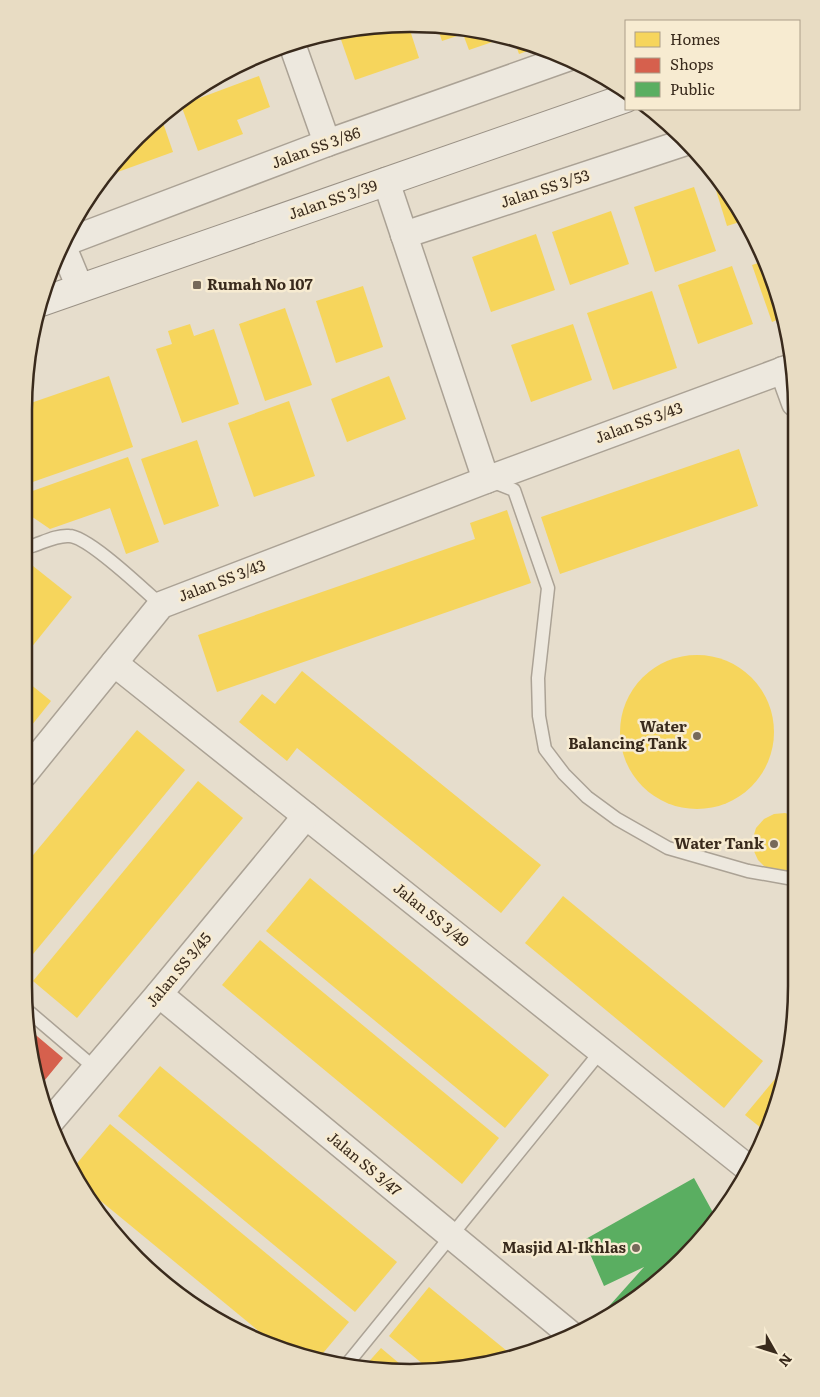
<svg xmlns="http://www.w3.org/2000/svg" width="820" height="1397" font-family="Literata,serif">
<rect width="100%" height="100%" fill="#e6ddcc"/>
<!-- homes -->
<g fill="#f6d55c">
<path d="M408,24l11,34 -64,22 -17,-49z"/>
<path d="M437,26l49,5 10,4 2,5 -29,10 -6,-16 -21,7z"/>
<path d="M514,40l17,5 8,2 -20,7z"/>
<path d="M259,76l11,31 -33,13 6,14 -45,17 -17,-46z"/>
<path d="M161,117l12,35 -69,25 33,-40z"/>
<path d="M713,173l32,44 1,3 -19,6 -16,-52z"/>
<path d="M694,187l22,64 -61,21 -21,-65z"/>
<path d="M611,211l18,53 -59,21 -18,-53z"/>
<path d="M536,234l19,56 -64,22 -19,-55z"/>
<path d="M764,261l12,25 6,32 -10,4 -20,-57z"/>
<path d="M732,266l21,58 -55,20 -20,-59z"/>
<path d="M363,286l20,61 -47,16 -20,-62z"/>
<path d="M652,291l25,77 -64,22 -26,-77z"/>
<path d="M285,308l27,77 -47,16 -26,-77z"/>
<path d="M190,324l4,12 20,-7 25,75 -57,19 -26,-74 16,-5 -4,-13z"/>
<path d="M573,324l19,56 -61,22 -20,-57z"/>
<path d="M109,376l24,71 -109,38 1,-80z"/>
<path d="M389,376l17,43 -59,23 -16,-43z"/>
<path d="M289,401l26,75 -61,21 -26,-74z"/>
<path d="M197,440l22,66 -55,19 -23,-66z"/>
<path d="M739,449l19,57 -198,68 -19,-57z"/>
<path d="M128,457l31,85 -33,12 -16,-46 -60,21 -22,-15 -4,-20z"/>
<path d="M507,510l24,73 -314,109 -19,-57 277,-96 -5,-16z"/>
<path d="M33,566l39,31 -46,57 -2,-1v-76z"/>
<circle cx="697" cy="732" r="77"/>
<path d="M302,671l239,194 -40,48 -204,-165 -10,13 -48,-39 23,-28 13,10z"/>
<path d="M24,679l27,22 -27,34z"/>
<path d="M137,730l48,40 -161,195v-99z"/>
<path d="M198,781l45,37 -166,200 -44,-37z"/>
<path d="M785,813l10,3v52l-14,4 -9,-2 -8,-4 -6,-6 -5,-11v-11l3,-10 8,-9 10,-5z"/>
<path d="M310,878l239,197 -44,53 -239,-197z"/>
<path d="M563,896l200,165 -39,47 -199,-165z"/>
<path d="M260,940l239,198 -37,46 -240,-199z"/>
<path d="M160,1066l237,196 -42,50 -237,-196z"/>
<path d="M785,1067l-9,44 -10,21 -21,-17z"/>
<path d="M110,1124l239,198 -30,36 -36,-7 -198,-163 -11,-21z"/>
<path d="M429,1287l40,33 44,36 -83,14 -41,-34z"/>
<path d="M381,1348l19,16 11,9 -46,-7z"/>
</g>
<!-- shops -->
<path fill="#d6604d" d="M31,1031l32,27 -23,28 -7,-44z"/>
<!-- public -->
<path fill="#5aae61" d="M694,1178l22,40 -23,24 -9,5 2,3 -41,44 -41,22 -2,-2 42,-47 -40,19 -20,-46z"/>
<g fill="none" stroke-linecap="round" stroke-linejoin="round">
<!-- lane casing -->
<g stroke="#aba295" stroke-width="15">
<g id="lane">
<path d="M491,481l23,9 34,98 -10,90 1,38 6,33 19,25 23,23 30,22 51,29 80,23 40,7 7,-2"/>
<path d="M32,546c12,-4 25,-11 37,-10 19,0 75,54 92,69"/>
<path d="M28,1011l68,58"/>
<path d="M348,1363l253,-312"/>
</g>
</g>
<!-- street casing -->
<g stroke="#aba295" stroke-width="29">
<g id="street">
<path d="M292,44l35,99"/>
<path d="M386,181l100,299"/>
<path d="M404,235l282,-93"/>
<path d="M66,242l261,-99 240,-85"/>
<path d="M63,247l17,41"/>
<path d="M783,370l12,33"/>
<path d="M114,663l634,505"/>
<path d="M24,774l137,-169 325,-125 306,-113"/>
<path d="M159,994l411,340"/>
<path d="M50,1122l109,-128 147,-178"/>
</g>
</g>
<!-- secondary casing -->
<g stroke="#9a9185" stroke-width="30">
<path id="secondary" d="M41,302l585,-204"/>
</g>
<!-- lane -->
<use href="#lane" stroke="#ede8de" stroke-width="12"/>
<!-- street -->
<use href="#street" stroke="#ede8de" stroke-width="26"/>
<!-- secondary -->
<use href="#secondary" stroke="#ede8de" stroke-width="28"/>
</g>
<!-- markers -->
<g fill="#76695a" stroke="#f7ebd1" stroke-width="2">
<rect x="192" y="280" width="10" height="10" rx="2.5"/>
<circle cx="697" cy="736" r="5"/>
<circle cx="774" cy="844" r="5"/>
<circle cx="636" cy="1248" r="5"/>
</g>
<g text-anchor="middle" stroke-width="5" stroke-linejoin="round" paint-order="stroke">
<!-- street labels -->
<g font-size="15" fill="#392a1c" stroke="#f7ebd1">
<text transform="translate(316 148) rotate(-20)" y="5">Jalan SS 3/86</text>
<text transform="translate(545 189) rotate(-18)" y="5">Jalan SS 3/53</text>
<text transform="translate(333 200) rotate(-19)" y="5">Jalan SS 3/39</text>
<text transform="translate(639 423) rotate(-20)" y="5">Jalan SS 3/43</text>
<text transform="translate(222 581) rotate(-21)" y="5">Jalan SS 3/43</text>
<text transform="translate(431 915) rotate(39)" y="5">Jalan SS 3/49</text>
<text transform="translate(179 970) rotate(-50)" y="5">Jalan SS 3/45</text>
<text transform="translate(364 1164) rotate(40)" y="5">Jalan SS 3/47</text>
</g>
<!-- poi labels -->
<g font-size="15" font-weight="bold" fill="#392a1c" stroke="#f7ebd1" text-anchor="end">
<text x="207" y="290" text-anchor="start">Rumah No 107</text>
<text x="687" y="732">Water<tspan x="687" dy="17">Balancing Tank</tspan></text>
<text x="764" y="849">Water Tank</text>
<text x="626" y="1253">Masjid Al-Ikhlas</text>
</g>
</g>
<!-- crop -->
<path d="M0 0H820V1397H0ZM410 32H410A378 378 0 0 1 788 410V986A378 378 0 0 1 410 1364H410A378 378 0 0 1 32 986V410A378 378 0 0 1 410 32Z" fill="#e8dcc3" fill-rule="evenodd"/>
<path fill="none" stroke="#392a1c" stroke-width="2.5" d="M410 32H410A378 378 0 0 1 788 410V986A378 378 0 0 1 410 1364H410A378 378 0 0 1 32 986V410A378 378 0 0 1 410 32Z"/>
<!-- legend -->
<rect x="625" y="20" width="175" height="90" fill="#f7ebd1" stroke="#ab9e89"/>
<rect x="635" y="32" width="25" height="15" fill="#f6d55c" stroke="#ab9e89"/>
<text x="670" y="45" font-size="15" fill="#392a1c">Homes</text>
<rect x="635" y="58" width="25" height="15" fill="#d6604d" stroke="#ab9e89"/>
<text x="670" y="70" font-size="15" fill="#392a1c">Shops</text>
<rect x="635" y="82" width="25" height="15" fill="#5aae61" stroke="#ab9e89"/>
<text x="670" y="95" font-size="15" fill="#392a1c">Public</text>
<!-- north arrow -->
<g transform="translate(775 1352) rotate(129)" stroke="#f7ebd1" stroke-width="4" paint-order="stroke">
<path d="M0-4L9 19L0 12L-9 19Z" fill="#392a1c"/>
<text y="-8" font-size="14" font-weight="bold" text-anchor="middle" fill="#392a1c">N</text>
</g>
</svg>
